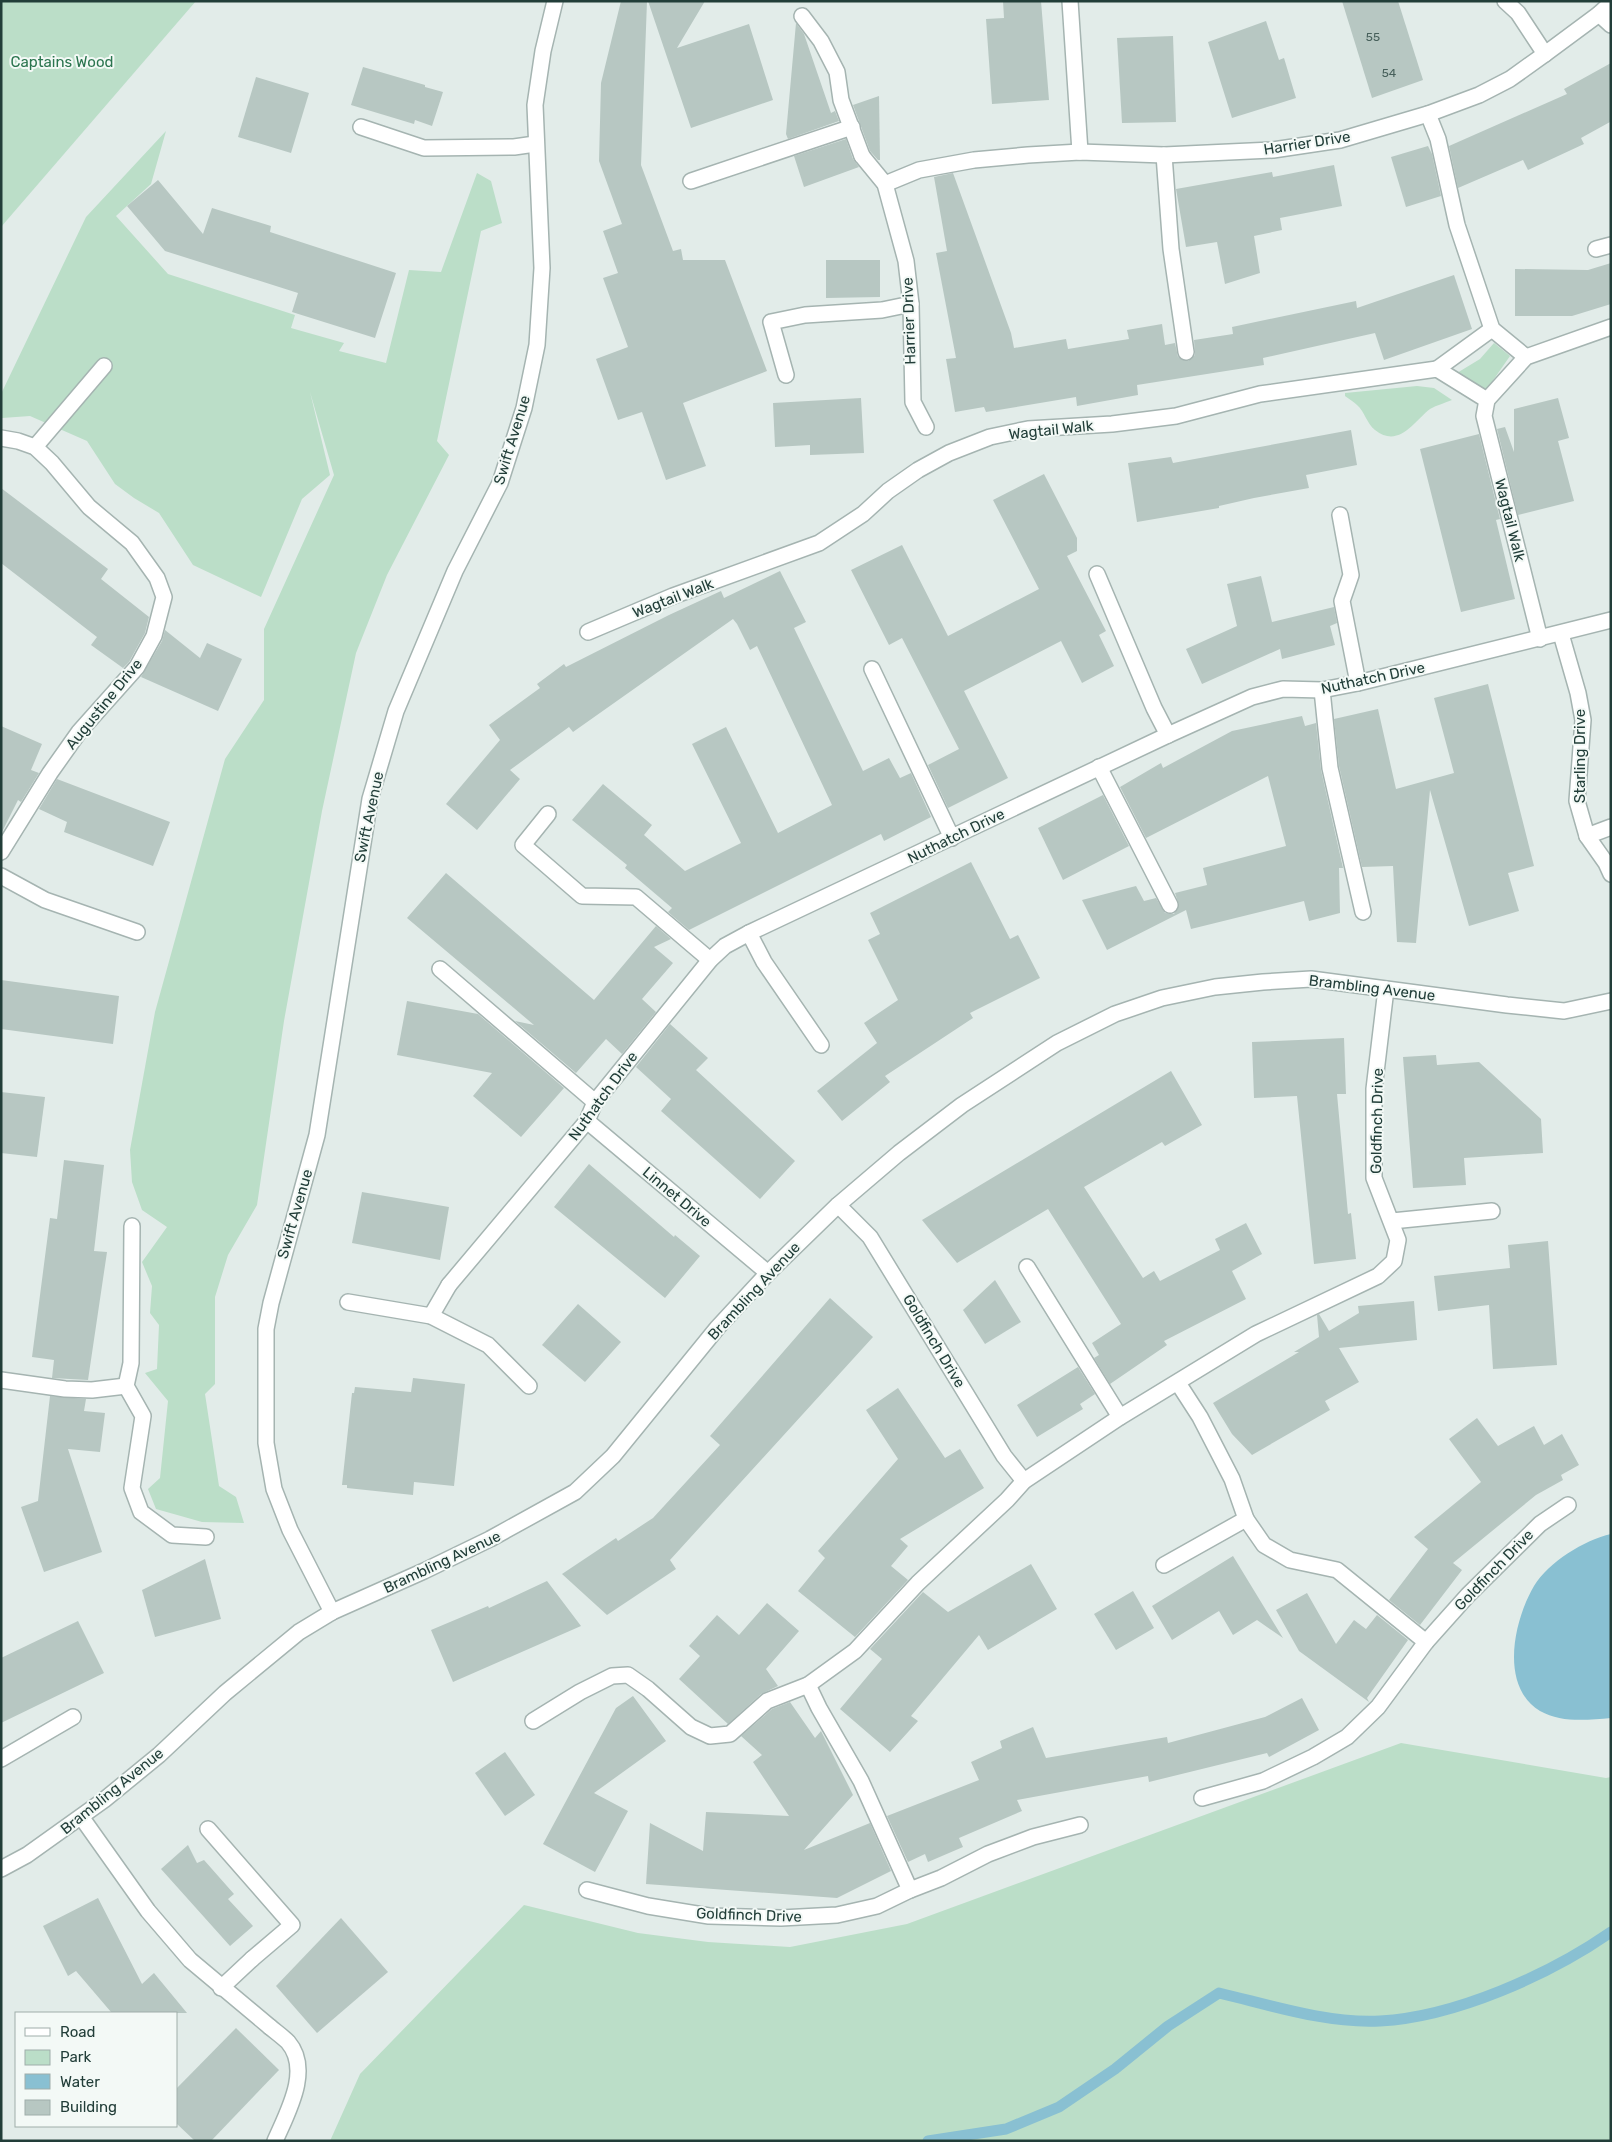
<svg xmlns="http://www.w3.org/2000/svg" width="1612" height="2142" font-family="Rubik,sans-serif">
<rect width="100%" height="100%" fill="#e2ece9"/>
<!-- green -->
<g fill="#bbdec8">
<path d="M1,1h195l-195,226z"/>
<path d="M166,131l-15,53 -35,32 52,58 127,41 -4,13 53,15 -5,8 47,12 23,-93 32,2 36,-99 14,8 11,42 -21,8 -44,210 12,14 -62,120 -31,78 -34,158 -38,210 -27,184 -29,50 -13,42v87l-10,10 14,92 17,11 8,26 -42,-1 -46,-13 -8,-20 12,-11 8,-77 -23,-28 12,-4 2,-44 -9,-12 2,-27 -10,-24 25,-35 -25,-17 -10,-28 -2,-32 25,-138 70,-253 39,-59v-71l70,-154 -24,-83 20,83 -28,24 -41,98 -68,-32 -34,-52 -25,-15 -19,-14 -28,-43 -57,-25 -28,2 -1,-24 85,-177z"/>
<path d="M1494,343l16,13 -23,33 -12,-1 -18,-15 23,-14z"/>
<path d="M1417,386l17,2 18,12c-7,3 -15,5 -22,9 -16,12 -31,40 -55,21 -8,-6 -10,-18 -18,-25 -3,-3 -8,-6 -12,-9v-3z"/>
<path d="M1401,1743l205,35 5,-1v364h-1281l30,-67 164,-169 114,28 70,9 82,5 117,-23z"/>
</g>
<!-- water -->
<path fill="#89c0d2" d="M1611,1534v184c-24,2 -50,5 -71,-7 -41,-25 -26,-91 -6,-125 15,-24 50,-46 77,-52z"/>
<g fill="none" stroke-linecap="round" stroke-linejoin="round">
<!-- stream -->
<path stroke="#89c0d2" stroke-width="11" d="M928,2141l78,-12 53,-22 56,-38 53,-43 51,-33c51,12 109,31 161,28 75,-4 169,-46 231,-89"/>
</g>
<!-- building -->
<g fill="#b7c7c2">
<path d="M621,1h26l-6,164 32,86 8,-2 2,11h42l42,111 -84,32 23,63 -40,14 -24,-68 -24,8 -22,-61 32,-12 -25,-69 15,-5 -15,-42 19,-7 -23,-63 2,-78z"/>
<path d="M648,1h57l-28,47 72,-24 24,76 -82,28z"/>
<path d="M1003,1h38l8,99 -57,4 -6,-85 18,-1z"/>
<path d="M1342,1h56l25,79 -51,18z"/>
<path d="M1266,21l13,39 5,-2 12,40 -64,20 -24,-76z"/>
<path d="M796,23l8,11 27,79 4,-2 4,10 -51,18 -2,-5z"/>
<path d="M1173,36l3,86 -54,1 -5,-85z"/>
<path d="M1611,63l-1,59 -29,16 3,6 -56,26 -5,-10 -65,28 -9,-42 118,-52 -3,-5z"/>
<path d="M363,67l62,18v2l18,5 -11,34 -17,-6 -1,4 -63,-19z"/>
<path d="M256,77l53,16 -18,60 -53,-16z"/>
<path d="M879,96l1,64h-2l-8,-9 -17,-46z"/>
<path d="M846,139l7,20 6,8 -55,20 -10,-31z"/>
<path d="M1428,146l4,8 9,42 -35,11 -15,-50z"/>
<path d="M1334,165l8,41 -62,12 2,12 -28,6 6,37 -35,11 -8,-42 -31,5 -10,-58 96,-17 1,5z"/>
<path d="M953,173l58,160 3,15 52,-9 2,10 30,-5 31,-5 -2,-9 35,-6 3,21 10,-2 3,14 10,4 7,-6 -1,-15 39,-6 -1,-7 124,-26 1,7 97,-33 18,54 -88,31 -9,-27 -112,25 1,7 -127,20 1,10 -61,11 -1,-9 -90,15 -2,-5 -29,5 -9,-53 10,-1 -20,-105 11,-2 -13,-74z"/>
<path d="M158,180l45,54 9,-26 59,18 -1,6 126,41 -21,65 -83,-26 6,-19 -133,-42 -38,-45z"/>
<path d="M826,260h54v37l-54,1z"/>
<path d="M1611,263v41l-39,12h-57v-47l73,1z"/>
<path d="M861,398l3,55 -54,2v-10l-35,2 -2,-44z"/>
<path d="M1558,398l11,40 -11,3 16,60 -56,14 -21,-86 8,-2 9,25v-43z"/>
<path d="M1351,430l6,35 -51,10 3,13 -55,10 -35,8v2l-82,14 -9,-59 43,-6 2,6z"/>
<path d="M1479,434l21,85 -4,1 19,79 -54,13 -41,-163z"/>
<path d="M1044,474l33,64v13l-10,5 39,75 -7,4 15,31 -32,17 -21,-42 -97,50 44,87 -60,30 -20,-43 31,-16 -57,-111 -13,7 -38,-75 51,-25 46,91 91,-47 -46,-89z"/>
<path d="M1,488l107,81 -7,10 48,38 -4,16 -16,29 -6,6 -32,-23 6,-8 -96,-74z"/>
<path d="M780,571l26,51 -12,6 69,143 26,-13 11,20 11,-5 20,44 -47,24 -3,-7 -192,96 -21,-18 4,-4 -47,-40 2,-3 -55,-45 31,-36 49,41 -8,10 41,36 56,-28 -49,-99 34,-17 52,106 54,-28 -75,-159 -7,4 -13,-26 -4,-5 -160,113 -4,-5 -59,43 10,9 -43,51 -31,-26 54,-64 -11,-15 51,-37 -3,-4 27,-20 2,3 103,-52 52,-24 3,7z"/>
<path d="M1261,576l11,46 62,-15 3,16 -7,3 5,19 -53,14 -2,-10 -78,35 -16,-35 51,-23 -10,-42z"/>
<path d="M165,630l35,28 7,-15 35,16 -24,52 -77,-34 21,-36z"/>
<path d="M1488,684l46,182 -26,7 11,38 -50,15 -39,-136 -14,153 -19,-1 -4,-76 -31,1 -23,-101 -5,-47 44,-10 18,80 58,-16 -20,-75z"/>
<path d="M1302,716l3,10 11,-3 5,47 22,98h-4l1,45 -31,8 -5,-20 -113,28 -5,-19 -79,40 -25,-50 54,-14 8,15 12,-3 9,15 9,1 5,-9 -4,-12 32,-8 -4,-17 83,-22 -18,-70 -122,62 -26,-51 41,-24 2,5 69,-37z"/>
<path d="M1,726l41,18 -11,26 8,3 -18,29 -3,-2 -17,34z"/>
<path d="M57,779l113,43 -17,44 -89,-34 3,-10 -28,-13z"/>
<path d="M1103,795l26,51 -66,34 -25,-52z"/>
<path d="M971,862l39,77 8,-4 22,43 -70,35 3,5 -88,58 5,6 -48,39 -25,-30 60,-48 -13,-20 34,-23 -30,-60 12,-6 -10,-21z"/>
<path d="M446,873l148,127 62,-74 15,13 -17,8 19,16 -31,36 14,13 -34,42 -16,-15 -30,34 -61,-52 19,4 -127,-107z"/>
<path d="M1,980l118,16 -6,48 -112,-15z"/>
<path d="M407,1001l71,13 86,74 -43,49 -48,-41 19,-23 -95,-18z"/>
<path d="M670,1024l38,34 -12,12 99,91 -35,38 -99,-88 10,-12 -35,-32z"/>
<path d="M1344,1038l2,56h-9l11,120 3,-1 5,46 -42,5 -17,-168 -43,2 -2,-56z"/>
<path d="M1436,1055l1,10 42,-3 62,57 2,34 -79,5 2,27 -53,3 -10,-131z"/>
<path d="M1171,1071l31,54 -37,21 -3,-4 -78,45 59,91 11,-7 6,10 60,-31 -5,-11 31,-16 16,31 -30,17 14,28 -82,42 3,4 -57,39 -16,-26 5,-3 -7,-12 29,-19 -73,-115 -91,54 -35,-43z"/>
<path d="M1,1092l44,5 -8,60 -36,-4z"/>
<path d="M64,1160l40,5 -10,86 13,1 -19,128 -36,-2 2,-18 -22,-3 18,-139 7,1z"/>
<path d="M589,1164l85,73 1,-2 25,21 -35,42 -111,-91z"/>
<path d="M362,1192l87,15 -9,53 -88,-17z"/>
<path d="M1548,1241l9,124 -64,4 -4,-64 -51,6 -4,-35 76,-8 -2,-23z"/>
<path d="M995,1280l26,42 -36,22 -22,-34z"/>
<path d="M830,1298l43,39 -203,223 6,9 -69,46 -45,-41 54,-36 2,3 35,-23 67,-73 -10,-9z"/>
<path d="M1414,1301l3,39 -78,8 20,34 -34,19 5,9 -78,45 -20,-21 -19,-31 86,-51h-5l25,-15 -2,-22 2,-1 10,17 30,-18 -1,-7z"/>
<path d="M578,1304l43,38 -36,40 -43,-37z"/>
<path d="M1078,1367l17,27 -15,10 3,5 -46,28 -20,-32z"/>
<path d="M413,1378l52,6 -11,102 -40,-4 -1,13 -66,-7v-3h-5l10,-92h2l1,-6 56,5z"/>
<path d="M898,1388l47,70 15,-9 24,39 -84,51 8,7 -17,20 17,14 -53,57 -57,-46 27,-33 -7,-7 80,-92 -32,-49z"/>
<path d="M50,1396l36,3 -2,12 21,2 -5,39 -32,-3 34,103 -58,20 -23,-65 17,-6z"/>
<path d="M1477,1418l21,28 36,-20 10,19 18,-11 17,31 -18,10 2,5 -27,15 -83,68 9,7 -42,55 -31,-25 39,-51 -14,-12 67,-55 -32,-43z"/>
<path d="M1233,1556l50,82 -26,-18 -24,15 -14,-24 -47,29 -20,-34z"/>
<path d="M205,1559l16,60 -66,18 -13,-47z"/>
<path d="M1031,1564l26,45 -69,41 -9,-15 -68,81 7,5 -28,31 -50,-43 42,-50 -12,-10 53,-57 25,20z"/>
<path d="M547,1581l34,45 -128,56 -22,-52 57,-24 1,2z"/>
<path d="M1133,1591l21,37 -38,22 -22,-36z"/>
<path d="M1307,1593l29,51 18,-24 12,9 11,-14 31,25 -41,58 2,4 -70,-51 -23,-41z"/>
<path d="M767,1603l32,28 -33,38 12,17 -17,8 -33,30 -49,-45 21,-23 -11,-10 28,-31 22,20z"/>
<path d="M78,1621l26,52 -103,50v-65z"/>
<path d="M633,1696l33,45 -72,52 34,18 -33,61 -52,-28 73,-136z"/>
<path d="M1302,1698l17,32 -50,27 -2,-4 -118,29 -1,-6 -131,24 5,11 -63,27 4,9 -35,15 -3,-8 -17,8 -21,-46 92,-36 -8,-18 31,-14 -2,-7 33,-14 13,31 121,-21 1,6 97,-26z"/>
<path d="M790,1702l25,36 6,-7 32,64 -49,55 66,-27 21,48 -54,27 -191,-14 4,-61 53,28 3,-39 83,4 -36,-54 9,-7 -21,-19 31,-27z"/>
<path d="M505,1752l30,43 -30,21 -30,-43z"/>
<path d="M188,1845l9,18 7,-3 30,34 -6,5 25,27 -23,20 -69,-77z"/>
<path d="M98,1898l44,86 12,-11 33,40h-78l2,-1 -35,-41 -8,5 -25,-50z"/>
<path d="M341,1918l47,54 -71,61 -41,-47z"/>
<path d="M236,2028l43,42 -68,71h-16l-19,-18v-34z"/>
</g>
<g fill="none" stroke-linecap="round" stroke-linejoin="round">
<!-- service casing -->
<g stroke="#a5b4b1" stroke-width="18">
<g id="service">
<path d="M802,16l19,25 16,31 4,28 21,56"/>
<path d="M361,127l63,21 90,-1 21,-3"/>
<path d="M1164,155l7,94 15,103"/>
<path d="M691,181l161,-54"/>
<path d="M35,447l69,-81"/>
<path d="M1340,515l11,60 -9,26 16,82"/>
<path d="M1097,574l57,134 14,27"/>
<path d="M872,669l80,169"/>
<path d="M1322,690l8,78 33,144"/>
<path d="M1099,767l71,138"/>
<path d="M548,814l-25,31 59,51 54,1 74,63"/>
<path d="M1587,836l24,-9"/>
<path d="M1,876l44,24 92,32"/>
<path d="M749,933l15,29 57,83"/>
<path d="M1027,1267l93,150"/>
<path d="M348,1302l83,14 57,29 41,41"/>
<path d="M431,1316l18,-31"/>
<path d="M1164,1565l82,-46"/>
<path d="M1,1759l72,-42"/>
<path d="M208,1829l84,96 -40,34"/>
<path d="M270,2027c6,5 13,10 18,15 24,28 -1,71 -13,99"/>
</g>
</g>
<!-- pedestrian casing -->
<g stroke="#a5b4b1" stroke-width="18">
<g id="pedestrian">
<path d="M1428,114l10,25 19,86 35,104 34,28"/>
<path d="M1437,369l55,-40"/>
<path d="M588,632l85,-36 146,-53 44,-29 25,-23 30,-21 31,-17 41,-16 38,-8 84,-5 64,-8 84,-22 177,-25 50,31"/>
<path d="M1540,639l-56,-223 3,-16 39,-43 85,-30"/>
</g>
</g>
<!-- minor casing -->
<g stroke="#a5b4b1" stroke-width="18">
<g id="minor">
<path d="M1070,1l10,151"/>
<path d="M1505,1l13,12 27,41"/>
<path d="M1599,14l12,11"/>
<path d="M862,156l23,28 21,77 5,43 2,98 13,25"/>
<path d="M885,184l34,-14 55,-10 54,-5 52,-3 84,3 109,-5 67,-10 88,-26 51,-19 31,-16 35,-25 54,-40 12,-11"/>
<path d="M1596,249l15,-4"/>
<path d="M786,375l-15,-53 34,-7 77,-5 29,-6"/>
<path d="M1,438l17,3 17,6 17,16 37,44 43,36 25,35 7,19 -10,39 -17,31 -58,65 -29,41 -49,79"/>
<path d="M1561,634l17,59 5,27 -6,81 10,35 19,27 5,11"/>
<path d="M440,969l155,133"/>
<path d="M587,1121l181,152"/>
<path d="M838,1205l32,32 134,219 20,25"/>
<path d="M1392,1221l100,-10"/>
<path d="M132,1226l-1,137 -5,23 17,30 -11,72 9,24 31,23 34,2"/>
<path d="M449,1285l138,-164 8,-19 115,-142 15,-14 24,-13 419,-198 84,-38 31,-8 39,1 36,-7 253,-63"/>
<path d="M1,1380l64,9 27,1 34,-4"/>
<path d="M1178,1383l22,34 32,62 14,40 18,26 26,15 47,10 89,72"/>
<path d="M332,1612l-42,-82 -16,-41 -8,-46v-114l5,-26 46,-168 53,-336 26,-88 59,-140 45,-88 24,-75 13,-63 5,-77 -7,-163 8,-54 12,-50"/>
<path d="M808,1685l11,23 42,73 49,109"/>
<path d="M533,1721l47,-29 32,-16 16,-1 20,14 43,38 19,9 20,-2 37,-33 41,-16 47,-34 63,-68 89,-83 17,-19 96,-64 136,-83 122,-58 16,-15 4,-21 -24,-62v-89l12,-100"/>
<path d="M1202,1798l61,-17 50,-24 34,-20 31,-30 48,-65 42,-47 72,-71 28,-19"/>
<path d="M82,1818l66,93 42,49 80,67"/>
<path d="M1,1869l26,-14 77,-55 55,-45 66,-62 74,-61 33,-20 92,-41 66,-32 85,-47 38,-36 105,-129 50,-54 70,-68 61,-52 63,-48 95,-62 58,-29 47,-16 53,-11 48,-5 48,-3 196,26 57,6 47,-10"/>
<path d="M587,1890l61,16 61,10 72,2 56,-3 40,-9 33,-16 31,-12 47,-24 45,-17 47,-12"/>
<path d="M221,1988l31,-29"/>
</g>
</g>
<!-- service -->
<use href="#service" stroke="#fff" stroke-width="15"/>
<!-- pedestrian -->
<use href="#pedestrian" stroke="#fff" stroke-width="15"/>
<!-- minor -->
<use href="#minor" stroke="#fff" stroke-width="15"/>
</g>
<g text-anchor="middle" stroke-width="4" stroke-linejoin="round" paint-order="stroke">
<!-- number labels -->
<g font-size="12" fill="#47605b">
<text x="1373" y="41">55</text>
<text x="1389" y="77">54</text>
</g>
<!-- park labels -->
<g font-size="15" fill="#2b754f" stroke="#f3f9f6">
<text x="62" y="67">Captains Wood</text>
</g>
<!-- street labels -->
<g font-size="15" fill="#223e39" stroke="#f3f9f6">
<text transform="translate(1307 143) rotate(-9)" y="5">Harrier Drive</text>
<text transform="translate(909 321) rotate(-92)" y="5">Harrier Drive</text>
<text transform="translate(1051 430) rotate(-6)" y="5">Wagtail Walk</text>
<text transform="translate(512 440) rotate(-73)" y="5">Swift Avenue</text>
<text transform="translate(1510 520) rotate(76)" y="5">Wagtail Walk</text>
<text transform="translate(673 598) rotate(-21)" y="5">Wagtail Walk</text>
<text transform="translate(1373 678) rotate(-12)" y="5">Nuthatch Drive</text>
<text transform="translate(104 704) rotate(-51)" y="5">Augustine Drive</text>
<text transform="translate(1580 756) rotate(-90)" y="5">Starling Drive</text>
<text transform="translate(369 817) rotate(-78)" y="5">Swift Avenue</text>
<text transform="translate(956 836) rotate(-26)" y="5">Nuthatch Drive</text>
<text transform="translate(1372 988) rotate(7)" y="5">Brambling Avenue</text>
<text transform="translate(603 1096) rotate(-54)" y="5">Nuthatch Drive</text>
<text transform="translate(1377 1121) rotate(-89)" y="5">Goldfinch Drive</text>
<text transform="translate(677 1197) rotate(40)" y="5">Linnet Drive</text>
<text transform="translate(295 1214) rotate(-74)" y="5">Swift Avenue</text>
<text transform="translate(754 1291) rotate(-47)" y="5">Brambling Avenue</text>
<text transform="translate(934 1341) rotate(59)" y="5">Goldfinch Drive</text>
<text transform="translate(442 1562) rotate(-25)" y="5">Brambling Avenue</text>
<text transform="translate(1494 1570) rotate(-46)" y="5">Goldfinch Drive</text>
<text transform="translate(112 1791) rotate(-39)" y="5">Brambling Avenue</text>
<text transform="translate(749 1915) rotate(2)" y="5">Goldfinch Drive</text>
</g>
</g>
<!-- border -->
<rect width="1612" height="2142" fill="none" stroke="#223e39" stroke-width="5"/>
<!-- legend -->
<rect x="15" y="2012" width="162" height="115" fill="#f3f9f6" stroke="#9faeaa"/>
<rect x="25" y="2028" width="25" height="8" fill="#ffffff" stroke="#9faeaa"/>
<text x="60" y="2037" font-size="15" fill="#223e39">Road</text>
<rect x="25" y="2050" width="25" height="15" fill="#bbdec8" stroke="#9faeaa"/>
<text x="60" y="2062" font-size="15" fill="#223e39">Park</text>
<rect x="25" y="2074" width="25" height="15" fill="#89c0d2" stroke="#9faeaa"/>
<text x="60" y="2087" font-size="15" fill="#223e39">Water</text>
<rect x="25" y="2100" width="25" height="15" fill="#b7c7c2" stroke="#9faeaa"/>
<text x="60" y="2112" font-size="15" fill="#223e39">Building</text>
</svg>
